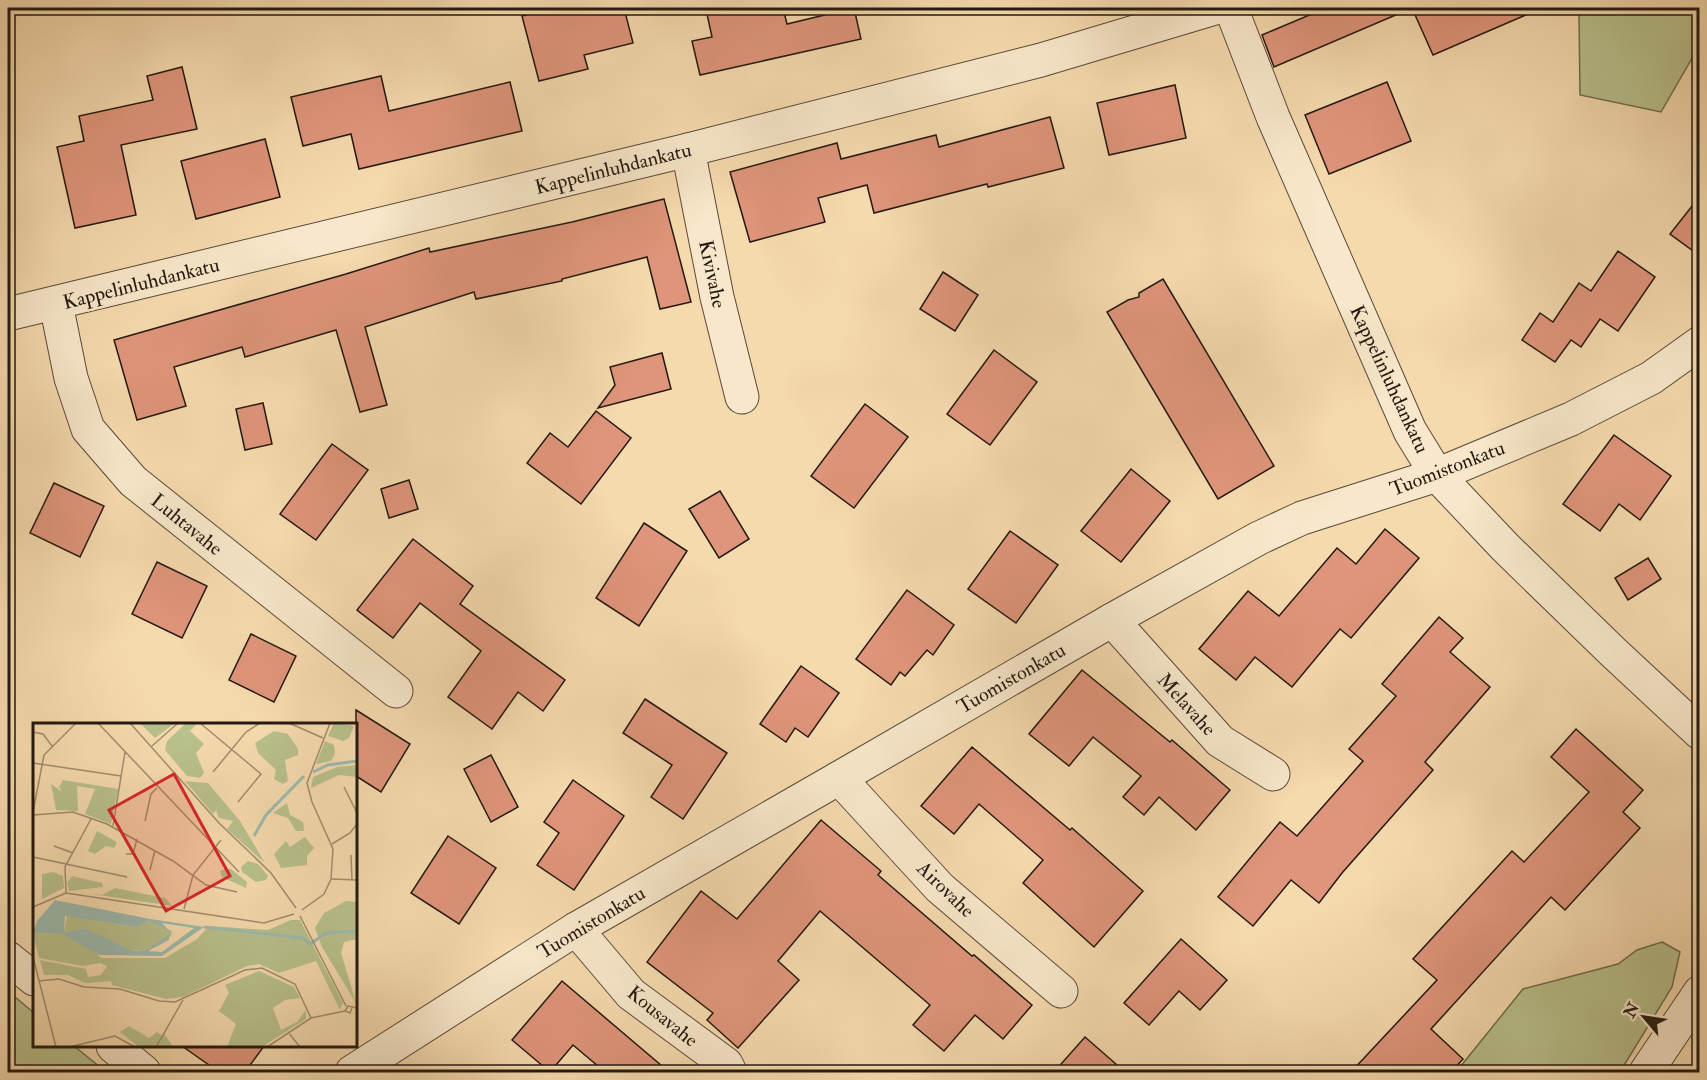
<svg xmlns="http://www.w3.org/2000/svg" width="1707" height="1080" font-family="'IM FELL Double Pica',serif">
<rect width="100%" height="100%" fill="#f5daae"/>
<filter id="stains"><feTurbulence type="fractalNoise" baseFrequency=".00333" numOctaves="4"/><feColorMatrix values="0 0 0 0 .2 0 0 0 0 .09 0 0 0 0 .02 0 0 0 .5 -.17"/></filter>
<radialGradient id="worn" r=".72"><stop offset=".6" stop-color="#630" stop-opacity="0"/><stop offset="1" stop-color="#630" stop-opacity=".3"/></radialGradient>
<!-- green -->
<g fill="#b8c08c" stroke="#6e6c4e" stroke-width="1.5">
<path d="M1582,8h117v38l-38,66 -81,-17 -1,-82z"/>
<path d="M1662,942l18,10 -8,35 -52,85h-164l67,-83 95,-25 19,-14z"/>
<path d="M8,991l26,22v33h40l32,26h-98z"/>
</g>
<!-- building -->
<g fill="#df957b" stroke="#231911" stroke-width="1.5">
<path d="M554,8h70l9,35 -49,12 4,14 -49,12 -17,-65z"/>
<path d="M734,8h49l4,16 67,-16 7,31 -161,36 -8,-34 20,-4 -5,-23z"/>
<path d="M1326,8h86l-138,59 -12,-32z"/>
<path d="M1412,8h130l-109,47z"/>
<path d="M182,67l15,62 -76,16 15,70 -61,13 -18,-81 27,-6 -5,-25 74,-16 -6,-24z"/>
<path d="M381,76l8,35 121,-29 12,49 -163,38 -8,-35 -48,12 -12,-49z"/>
<path d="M1387,82l24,59 -82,33 -24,-59z"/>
<path d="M1175,85l11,53 -77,17 -12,-52z"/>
<path d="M1050,117l14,51 -76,19 -1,-3 -113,29 -7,-28 -49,13 7,24 -75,20 -20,-70 107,-29 4,16 95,-24 3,12z"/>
<path d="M265,139l15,58 -84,22 -15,-58z"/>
<path d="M1700,196v60l-30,-22z"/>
<path d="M664,199l27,103 -31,7 -13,-52 -85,22v2l-86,18 -2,-7 -109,35 22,78 -27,7 -24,-82 -91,27 -3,-10 -68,20 12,39 -49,14 -23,-80 232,-66 83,-26 1,4 142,-30z"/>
<path d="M1618,251l37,26 -37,54 -18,-12 -19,28 -10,-7 -16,22 -33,-22 18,-27 13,9 26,-39 12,8z"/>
<path d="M943,272l35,23 -23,36 -35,-22z"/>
<path d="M1163,279l111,187 -56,33 -111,-187 21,-12 11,-3v-4z"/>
<path d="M994,350l43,32 -47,63 -43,-31z"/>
<path d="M662,353l9,36 -73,19 17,-23 -5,-18z"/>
<path d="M263,403l9,41 -27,6 -9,-41z"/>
<path d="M865,404l43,33 -54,71 -43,-32z"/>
<path d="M596,411l35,27 -50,66 -54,-41 23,-30 18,14z"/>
<path d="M1614,435l57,41 -31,44 -21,-16 -19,27 -37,-27z"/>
<path d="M332,444l36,26 -52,70 -36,-26z"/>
<path d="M1131,469l39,32 -49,61 -40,-31z"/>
<path d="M409,480l9,29 -29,9 -8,-29z"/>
<path d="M54,483l50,23 -24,51 -50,-24z"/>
<path d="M720,491l29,48 -30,19 -30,-49z"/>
<path d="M644,523l43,28 -48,75 -43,-28z"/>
<path d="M1385,529l34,29 -68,80 -11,-9 -48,58 -37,-30 -19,23 -37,-31 49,-58 31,25 58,-68 19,16z"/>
<path d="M1010,531l48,34 -42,58 -48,-34z"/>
<path d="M413,539l60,47 -13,18 105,76 -22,31 -25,-19 -26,37 -44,-32 33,-46 -61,-48 -27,35 -36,-28z"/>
<path d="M1648,558l13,21 -33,21 -13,-22z"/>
<path d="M157,562l50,24 -25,52 -50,-24z"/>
<path d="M907,590l47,35 -21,30 -6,-5 -22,26 -5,-4 -9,13 -35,-26z"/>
<path d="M1439,617l24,21 -13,14 40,35 -65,75 8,8 -91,103 -23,30 -28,-23 -38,46 -35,-29 62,-75 17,14 66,-75 -14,-12 47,-53 -14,-12z"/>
<path d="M251,634l45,22 -22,46 -45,-22z"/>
<path d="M801,666l38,27 -31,44 -13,-9 -9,14 -26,-18z"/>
<path d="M1082,670l88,72 2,-2 58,50 -34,40 -37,-33 -15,18 -21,-18 18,-21 -48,-39 -24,29 -40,-32z"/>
<path d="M645,699l82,54 -44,66 -32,-22 21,-32 -49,-32z"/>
<path d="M356,710l54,34 -29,48 -25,-16z"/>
<path d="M1576,729l67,61 -20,22 17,16 -75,82 -14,-13 -120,132 32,30 -12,13h-100l86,-92 -24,-21 99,-108 12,11 65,-70 -38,-35z"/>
<path d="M972,747l98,83 2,-2 71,63 -49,56 -71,-64 20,-23 -64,-56 -25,30 -33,-28z"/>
<path d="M491,755l27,52 -27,15 -27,-53z"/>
<path d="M573,780l51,36 -50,74 -37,-25 22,-32 -15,-11z"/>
<path d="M821,820l60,51 -3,4 94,81 2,-1 58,50 -29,34 -28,-24 -31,36 -31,-26 17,-20 -110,-94 -42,50 21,19 -61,68 -31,-28 6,-7 -66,-51 54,-71 36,28z"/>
<path d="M448,836l48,32 -37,56 -48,-31z"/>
<path d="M1181,939l46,41 -27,30 -21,-19 -30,34 -25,-22z"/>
<path d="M562,981l107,91h-64l-32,-27 -23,27 -38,-32z"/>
<path d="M1085,1037l40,35h-71z"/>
<path d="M182,1046h82l-19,26h-26z"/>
</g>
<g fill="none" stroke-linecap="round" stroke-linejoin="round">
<!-- minor casing -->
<g stroke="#584938" stroke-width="35">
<g id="minor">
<path d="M1231,8l42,109 137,314 27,44 68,72 108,105 87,81"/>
<path d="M688,150l29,147 25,100"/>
<path d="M56,304l15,74 17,51 45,52 263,210"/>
<path d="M8,314l680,-164 353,-90 174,-52"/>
<path d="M1112,620l108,121 53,33"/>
<path d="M839,778l101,110 121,103"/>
<path d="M576,929l55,65 95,70 4,8"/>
<path d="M8,958l26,21"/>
<path d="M113,1046l31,26"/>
<path d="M352,1072l224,-143 263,-151 273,-158 147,-82 43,-20 135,-43 134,-56 80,-41 49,-35"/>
<path d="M1646,1072l54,-80"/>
</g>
</g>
<!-- minor -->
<use href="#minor" stroke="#f8e7ca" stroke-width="33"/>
</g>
<g text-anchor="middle" stroke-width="5" stroke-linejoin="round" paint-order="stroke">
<!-- street labels -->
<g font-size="20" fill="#231911" stroke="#f8e7ca">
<text transform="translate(613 168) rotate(-14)" y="7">Kappelinluhdankatu</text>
<text transform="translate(713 274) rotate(78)" y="7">Kivivahe</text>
<text transform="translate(141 283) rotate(-14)" y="7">Kappelinluhdankatu</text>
<text transform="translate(1390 379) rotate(65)" y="7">Kappelinluhdankatu</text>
<text transform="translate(1447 468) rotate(-21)" y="7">Tuomistonkatu</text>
<text transform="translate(187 524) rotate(39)" y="7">Luhtavahe</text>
<text transform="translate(1011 678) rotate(-30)" y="7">Tuomistonkatu</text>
<text transform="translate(1187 704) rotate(48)" y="7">Melavahe</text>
<text transform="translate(946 889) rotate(44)" y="7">Airovahe</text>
<text transform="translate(591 922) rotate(-31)" y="7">Tuomistonkatu</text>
<text transform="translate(663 1016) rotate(39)" y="7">Kousavahe</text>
</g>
</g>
<!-- overview -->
<g transform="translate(33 723)">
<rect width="324" height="324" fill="#f5daae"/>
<path d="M107,0h35l-20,15zM153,0h12l-8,8 14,13 -8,9 8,20 -4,5 -13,-2 -22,-26 2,-9zM301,0l20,3 -5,12 -6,3 -15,-5zM241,8l14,3 10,15v6l-13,5 3,21 -5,3 -9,-5 2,-9 -18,-17 -3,-10zM292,18l9,4 1,9 -4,7 -15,3zM324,42v12l-18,-2 -28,13 2,-11 24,-10zM30,57l55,9 -7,35 -26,-10 10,-25 -18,-3 1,25 -22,-1 -5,-26 11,8 -3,-5zM152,58l23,2 32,38 25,42 -38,-34 6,-8 -14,-3 -3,-7 4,-5 -7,8zM254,80l3,12 13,7 1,9h-8l-8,-13 -15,-5zM64,108l20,11 -3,6 -8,-2 -11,8 -7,-3zM272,114l9,11 -7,8v9l-26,3 -7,-14 12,-13 4,6zM215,138l10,3 10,12 -2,4 -10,2 -14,-10 -1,-5zM192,146h6l16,13 -1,6 -24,-11 -2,-6zM20,149l10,4 1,12 -22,11v-25zM39,153l30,7 1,4 -34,4 -2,-8zM82,165l50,10 7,8 -93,-14 23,3zM313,178l11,1v37l-13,3 -3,11 15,50 -34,-56 -7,-19 9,-15zM34,193l61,10 20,-5 24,10 -1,5 -25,14 -19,1 -42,-23 -21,4zM258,197h9l43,83 -3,7 -24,-49 -37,12 -20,-9 -12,2 -64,31 -17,2 -54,-14 -1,-4 -26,2 -17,-8h-24l-4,-15 46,9 2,8 13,-2 6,-9 -7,-3 -17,3 -44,-8 -6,-25 29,1 34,18 5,6h64l32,-19 12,-13 59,4zM226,248l35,16 6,11 -15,2 -12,8 8,22 16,-8 9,-12v9l-44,28h-35l9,-23 -17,-13 10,-18 -4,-8zM96,303l20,12 8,-6 5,4 2,-3 9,14h-34l-19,-15z" fill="#b8c08c"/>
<path d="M22,177l95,19 54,8 -42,29 -62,-1 -38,-21 -29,-1 4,-12zM32,193l71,11 12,-6 20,9 -6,-7 32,5 -32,24 -14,-1 21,-11v-5l-23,15 -13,1 -48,-23 -21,4z" fill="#9cbaae" fill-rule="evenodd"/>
<path fill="none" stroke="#9cbaae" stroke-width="3" d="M280,49l15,-7 29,-4M221,113l12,-21 38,-39M171,204l99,11 7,6 16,-11 31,-2"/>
<path fill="none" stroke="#a18d6f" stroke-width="1.5" d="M65,0l141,149M97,0l89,100 52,50 25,35M167,0l61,51 -23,28M256,0l34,15M0,9l10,2 9,12M119,23l26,-23M0,40l88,13M180,49l33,-40 14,-9M311,64l13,26M0,89l11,-57 32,-32M0,92l40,-3 34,12 66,37 33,24 31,7M112,98l6,-27 6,-6M80,103l12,-74M299,121l18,-11 7,-9M21,123l19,7M93,131h7l4,-15M318,132l1,25M0,134l94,20M117,147l5,-20M299,156l25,1M33,170l-1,-26 26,-48M0,184l33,-14 198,30 30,-9M151,186l9,-34 28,-35M269,187l22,-16 7,-15 2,-30 -21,-47 -5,-19 23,-60M267,193l46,90M0,234l23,90M6,258l20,-2 25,8 36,2 39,12 16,1 70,-32 17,-2 33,16 16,34M319,285l-2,5 -5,-2 3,-5 9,2M255,309l12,15M36,324l46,-11 20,11M123,324l27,-47M234,324l44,-29 34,-7"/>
<path fill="#d62828" fill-opacity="0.15" stroke="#d62828" stroke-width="3" d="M141,51l56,102 -64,35 -57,-101z"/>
<rect width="324" height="324" fill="none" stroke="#231911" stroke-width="3"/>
</g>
<!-- margin -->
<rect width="1707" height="1080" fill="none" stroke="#f5daae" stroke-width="30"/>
<rect x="9" y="9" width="1689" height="1062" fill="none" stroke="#231911" stroke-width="3"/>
<rect x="15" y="15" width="1677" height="1050" fill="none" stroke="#231911" stroke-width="1.5"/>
<!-- north arrow -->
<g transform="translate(1644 1017) rotate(299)" stroke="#f8e7ca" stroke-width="4.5" paint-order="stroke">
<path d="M0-4.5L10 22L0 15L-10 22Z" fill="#231911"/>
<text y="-9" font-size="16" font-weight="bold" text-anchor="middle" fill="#231911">N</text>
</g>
<rect width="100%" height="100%" filter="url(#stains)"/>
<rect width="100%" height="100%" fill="url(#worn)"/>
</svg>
